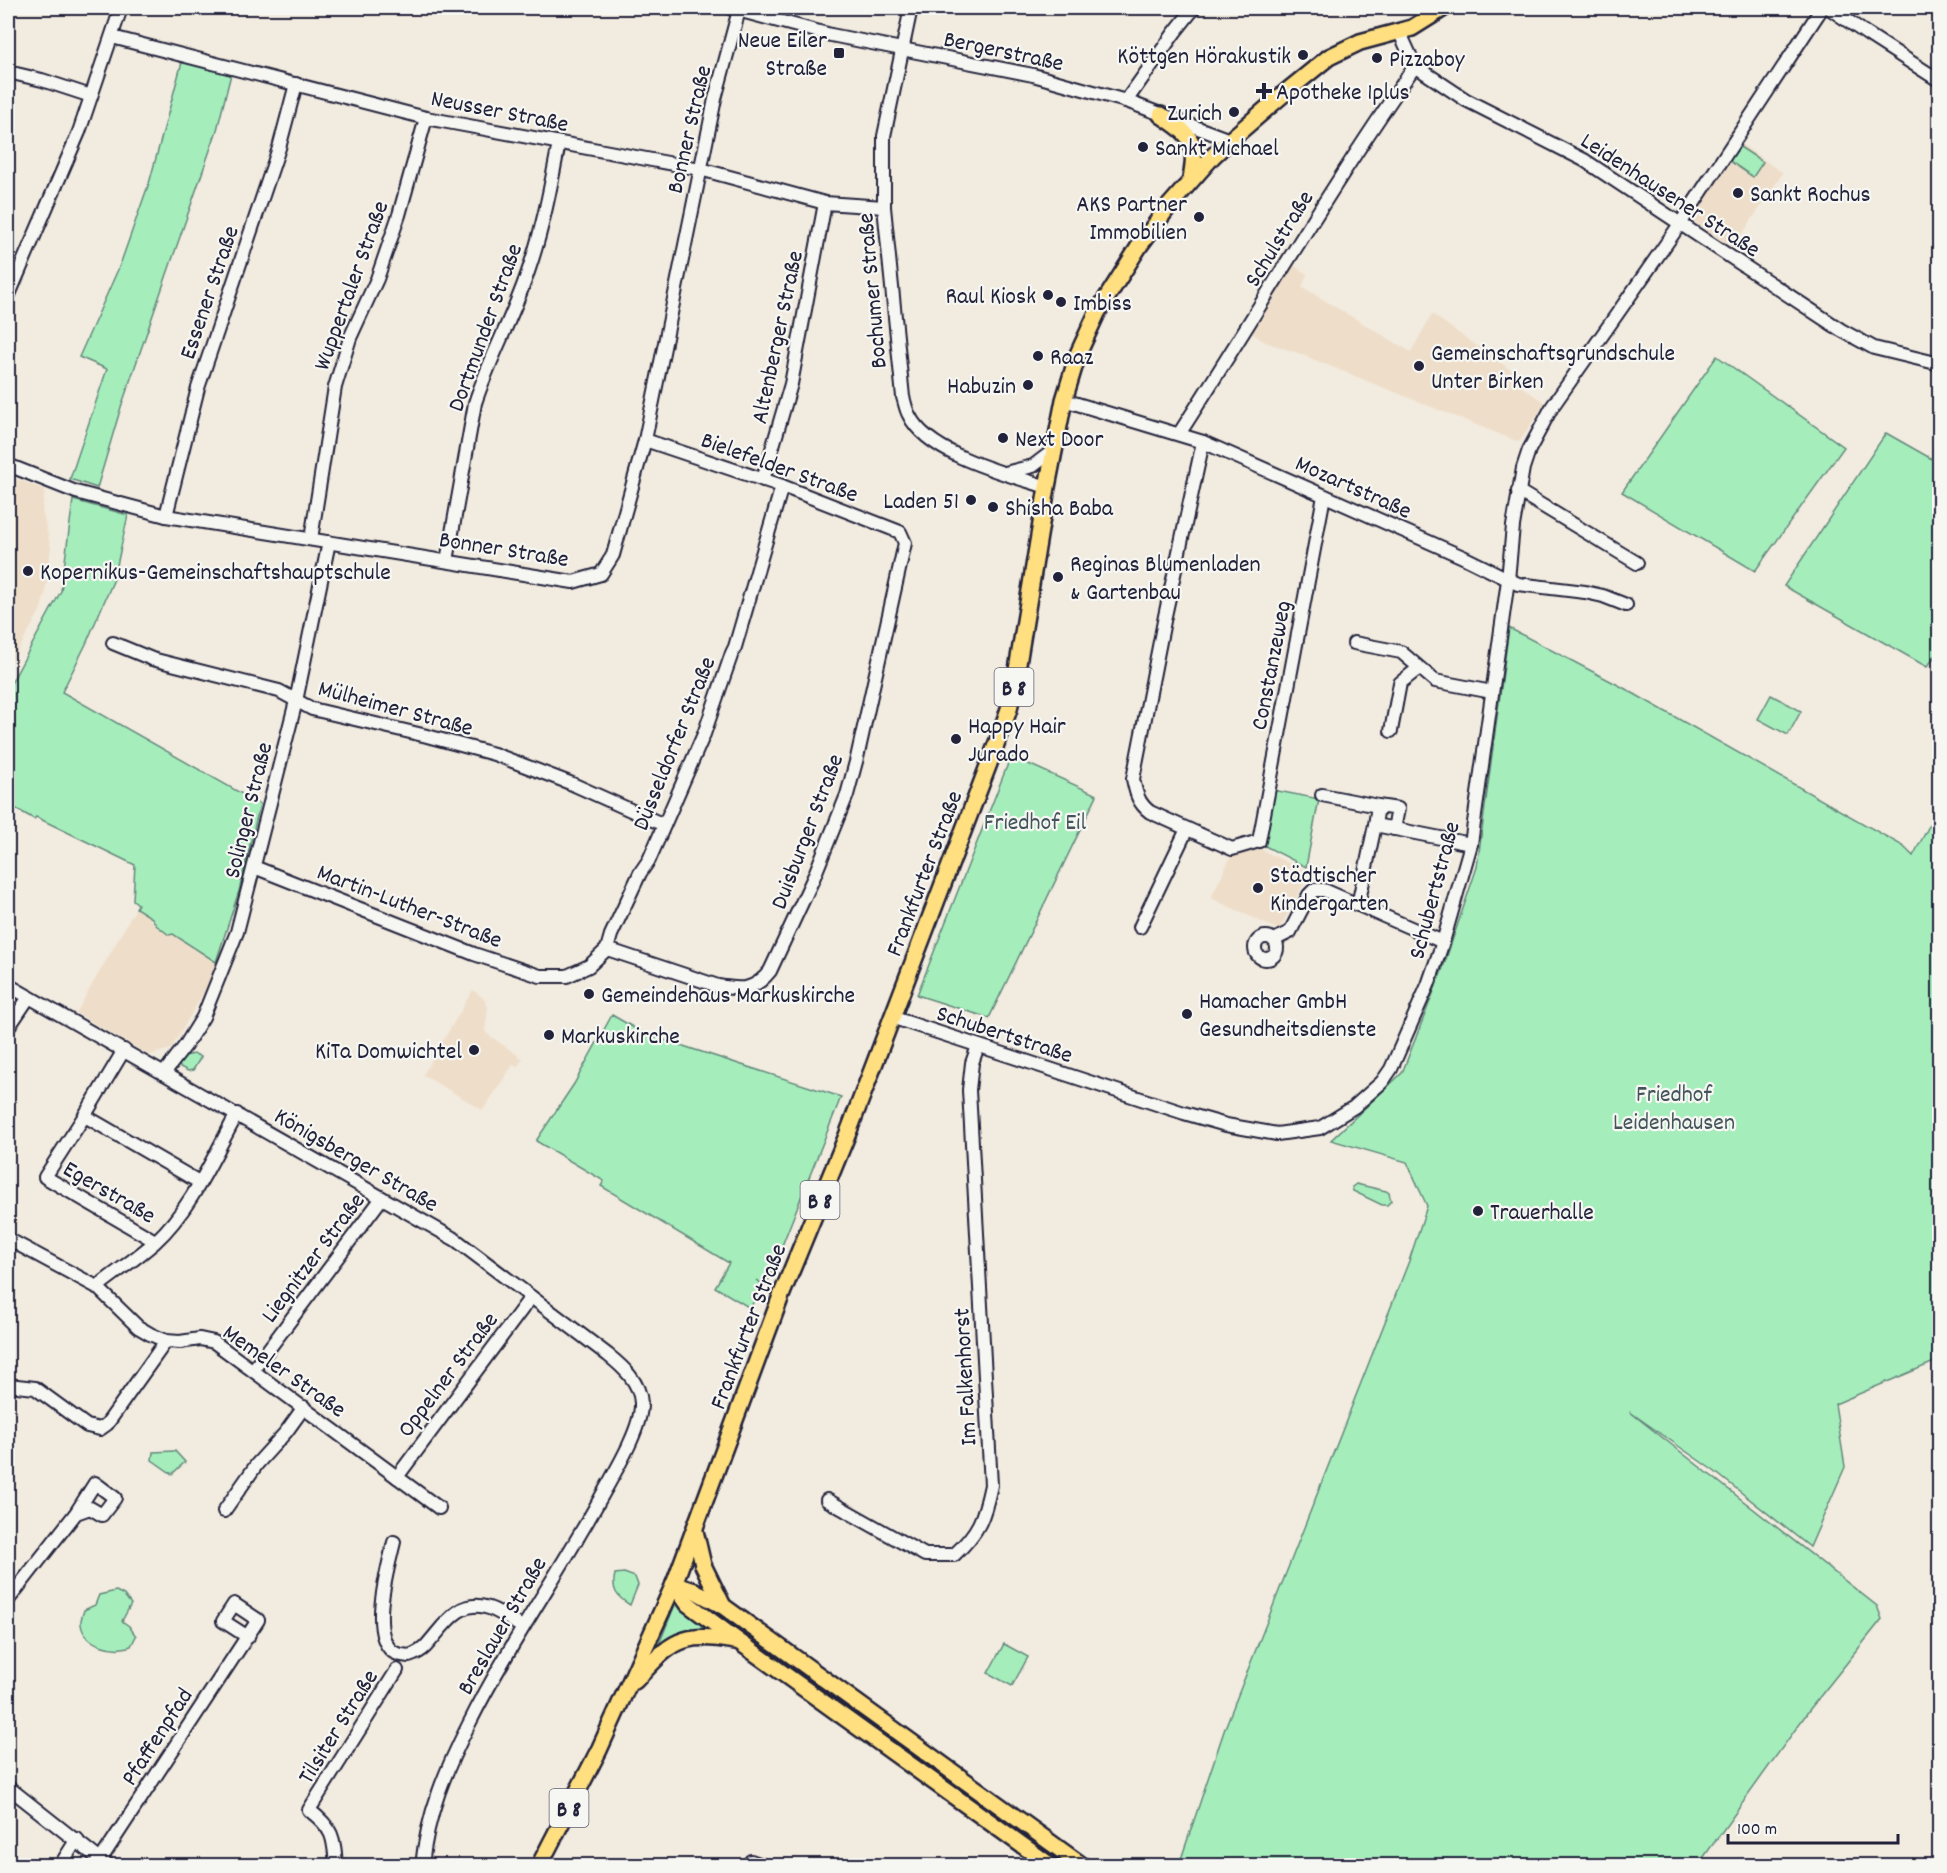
<svg xmlns="http://www.w3.org/2000/svg" width="1947" height="1873" font-family="Dekko,sans-serif">
<rect width="100%" height="100%" fill="#f2ebdf"/>
<filter id="ink" filterUnits="userSpaceOnUse"><feTurbulence type="fractalNoise" baseFrequency=".0167" numOctaves="2"/><feDisplacementMap in="SourceGraphic" scale="12" xChannelSelector="R" yChannelSelector="G"/><feConvolveMatrix kernelMatrix="1 2 1 2 8 2 1 2 1" color-interpolation-filters="sRGB"/></filter>
<g filter="url(#ink)">
<!-- built -->
<g fill="#eedec9">
<path d="M1738,142l45,31 -50,75 -40,-27 -1,-8z"/>
<path d="M1293,265l14,9 -5,13 109,65 21,-38 94,67 -4,6 23,16 -26,39 -224,-90 -30,-10 -15,-10z"/>
<path d="M8,476l37,14 -3,21 9,36 -6,48 -5,16 -32,57z"/>
<path d="M1256,847l47,23 3,4v5l-27,51 -68,-32 21,-44z"/>
<path d="M136,908l15,9 -1,2 5,5 14,11 3,-1 44,29 -11,27 -34,59 -22,6 -73,-42z"/>
<path d="M473,990l10,8 5,9 -3,23 2,4 36,25 -6,8 -4,-2 -30,45 -60,-35z"/>
</g>
<!-- green -->
<g fill="#a5eebc" stroke="#64887c" stroke-width="1.5">
<path d="M182,62l49,12 -14,56 -96,277 -24,81 -27,-9 37,-110 -28,-12 41,-92 30,-85z"/>
<path d="M1737,145l26,17 -10,15 -26,-18z"/>
<path d="M1717,356l127,91 -89,124 -133,-79z"/>
<path d="M1886,433l53,30v188l-12,16 -143,-81z"/>
<path d="M73,500l55,15 -14,64 -28,65 -24,48 198,112 -21,87 -23,71 -43,-28 -4,1 -13,-10 -4,-7 -16,-10 2,-4 -5,-4 2,-35 -99,-48 -2,2 -26,-15v-115l53,-98z"/>
<path d="M1509,628l113,59 281,159 10,10 26,-49v553l-104,44 10,63 -35,80 -96,-76 -84,-59 247,194 5,13 -72,90 -112,156h-519l46,-137 184,-467 18,-55 -20,-44 -76,-22 71,-67 41,-105 34,-101z"/>
<path d="M1771,695l30,16 -13,24 -30,-16z"/>
<path d="M1011,756l86,39 -108,223 -72,-23z"/>
<path d="M1273,790l46,9 -13,68 -43,-22z"/>
<path d="M612,1015l31,18 198,64 -75,189 -10,-6 7,5 -13,23 -35,-21 14,-24 -128,-77 3,-5 -68,-40 38,-57z"/>
<path d="M195,1054l6,3 -8,13 -5,1 -10,-5 5,-10z"/>
<path d="M1356,1184l30,7 3,2 2,8 -4,4h-5l-29,-14 -1,-4z"/>
<path d="M175,1451l10,11 -13,12 -20,-14 1,-8z"/>
<path d="M624,1573l11,4 3,8 -8,20c-13,-8 -19,-15 -15,-31z"/>
<path d="M116,1591l8,4 7,9 -9,17 7,5 7,10 -5,10c-16,6 -47,0 -50,-22 -1,-4 2,-10 3,-14l11,-5 4,-10z"/>
<path d="M694,1596l375,269h-7l-371,-266z"/>
<path d="M677,1600l36,29 -56,20z"/>
<path d="M1004,1644l24,13 -16,29 -24,-13z"/>
</g>
<g fill="none" stroke-linecap="round" stroke-linejoin="round">
<!-- minor casing -->
<g stroke="#22223b" stroke-width="16">
<g id="minor">
<path d="M730,8l101,27 202,40 93,26 104,39"/>
<path d="M911,8l-27,128v71l19,190c2,6 3,13 6,18 19,40 98,59 138,72"/>
<path d="M1829,8l38,26 73,47"/>
<path d="M1400,33l15,33 51,34 118,60 257,170 33,18 66,16"/>
<path d="M112,37l314,81 274,51 125,34 59,4"/>
<path d="M8,72l34,8 49,16"/>
<path d="M1126,101l49,-69 19,-24"/>
<path d="M8,297l71,-165 42,-124"/>
<path d="M1064,400l139,42 260,115 55,27 67,8 18,4 23,9"/>
<path d="M1179,434c79,-122 152,-249 236,-368"/>
<path d="M1203,442l-38,174 -32,163c3,14 5,24 17,33l82,37 27,-8 65,-345"/>
<path d="M8,465l68,27 90,24 407,66 28,-8 12,-19 32,-115 70,-341 24,-89"/>
<path d="M1005,473l28,-7 21,-16"/>
<path d="M763,480l28,-96 34,-181"/>
<path d="M1518,491l119,72"/>
<path d="M166,516l32,-128 81,-240 17,-64"/>
<path d="M311,539l24,-152 15,-49 27,-59 22,-64 27,-97"/>
<path d="M447,561l28,-158c15,-46 39,-88 54,-134 14,-41 22,-84 30,-126"/>
<path d="M113,643l39,16 127,32 33,18 115,27 67,18 76,29 94,42"/>
<path d="M1354,643l47,9 34,29 57,11"/>
<path d="M1391,731l9,-48 19,-15"/>
<path d="M1322,795l56,11 -3,19 96,19"/>
<path d="M1378,806l20,3 -4,20"/>
<path d="M254,867l220,87 66,22h27l22,-10 18,-17 4,-14 29,-62 9,-13 55,-126 28,-81 3,-6 47,-161"/>
<path d="M1358,905l17,-80"/>
<path d="M1140,927l47,-98"/>
<circle cx="1266" cy="948" r="11"/>
<path d="M1274,940l16,-8 19,-37 5,-5h10l119,52"/>
<path d="M607,949l111,37c24,4 36,5 52,-15l43,-92 34,-84 10,-37 48,-215 -5,-11 -118,-46 -137,-46"/>
<path d="M8,985l448,255 152,115c15,12 32,27 33,48 1,26 -28,72 -41,96 -42,76 -92,147 -131,225 -23,45 -42,90 -47,142"/>
<path d="M891,1017l293,96 42,12 51,9 43,-6 34,-21 28,-25 9,-13 37,-84 15,-43 28,-98 37,-264 5,-54 10,-58 6,-18 23,-43 128,-183 142,-216"/>
<path d="M8,1028l21,-31"/>
<path d="M124,1050l-39,65 -40,62 110,64"/>
<path d="M164,1073l21,-27 18,-29 34,-85 59,-231 33,-159"/>
<path d="M85,1116l114,66"/>
<path d="M8,1239l89,48 41,40 12,7 16,7 14,1 20,-3 14,3 225,166"/>
<path d="M97,1287c19,-15 40,-29 58,-45 37,-34 58,-85 82,-128"/>
<path d="M253,1370l129,-172"/>
<path d="M8,1385l27,3 52,38 13,3 7,-5 59,-83"/>
<path d="M397,1477l134,-180"/>
<path d="M827,1500l98,55h29c25,-23 30,-37 37,-70l-22,-395 3,-27 6,-17"/>
<path d="M224,1511l33,-47 29,-32 18,-25"/>
<path d="M394,1542c-6,26 -25,89 -2,109 4,4 11,4 17,5 6,-2 12,-5 16,-9 18,-19 33,-50 64,-39 12,4 23,13 33,19"/>
<path d="M8,1600l68,-87 19,-30 20,15 -13,17 -12,-7 -14,5"/>
<path d="M8,1787l100,79"/>
<path d="M101,1859c52,-80 105,-159 157,-239l-24,-16 -11,17 25,16"/>
<path d="M751,1861l14,5"/>
<path d="M60,1866l17,-27"/>
<path d="M336,1866c-2,-29 -3,-38 -27,-56l88,-140"/>
</g>
</g>
<!-- major casing -->
<g stroke="#22223b" stroke-width="20">
<g id="major">
<path d="M1161,115c33,22 36,26 30,65"/>
<path d="M695,1531l8,34 20,41"/>
<path d="M674,1584l21,7 28,15 360,260"/>
<path d="M674,1584l14,20 50,37 313,225"/>
<path d="M635,1681c36,-39 45,-50 100,-40"/>
<path d="M539,1866l60,-116 75,-166 107,-288 67,-163 153,-401 8,-23 7,-33 31,-189 17,-87 14,-46 19,-41 43,-68 29,-39 44,-50 17,-16 57,-49 42,-34 31,-15 52,-14 32,-20"/>
</g>
</g>
<!-- minor -->
<use href="#minor" stroke="#f6f6f2" stroke-width="12"/>
<!-- major -->
<use href="#major" stroke="#ffdf80" stroke-width="15"/>
</g>
</g>
<!-- markers -->
<g fill="#22223b" stroke="#f6f6f2" stroke-width="2">
<rect x="833" y="47" width="12" height="12" rx="3"/>
<circle cx="1303" cy="55" r="6"/>
<circle cx="1377" cy="58" r="6"/>
<path d="M1261 82h6v6h6v6h-6v6h-6v-6h-6v-6h6z"/>
<circle cx="1234" cy="112" r="6"/>
<circle cx="1143" cy="147" r="6"/>
<circle cx="1738" cy="193" r="6"/>
<circle cx="1199" cy="217" r="6"/>
<circle cx="1048" cy="295" r="6"/>
<circle cx="1061" cy="302" r="6"/>
<circle cx="1038" cy="356" r="6"/>
<circle cx="1419" cy="366" r="6"/>
<circle cx="1028" cy="385" r="6"/>
<circle cx="1003" cy="438" r="6"/>
<circle cx="971" cy="500" r="6"/>
<circle cx="993" cy="507" r="6"/>
<circle cx="28" cy="571" r="6"/>
<circle cx="1058" cy="577" r="6"/>
<circle cx="956" cy="739" r="6"/>
<circle cx="1258" cy="888" r="6"/>
<circle cx="589" cy="994" r="6"/>
<circle cx="1187" cy="1014" r="6"/>
<circle cx="549" cy="1035" r="6"/>
<circle cx="474" cy="1050" r="6"/>
<circle cx="1478" cy="1211" r="6"/>
</g>
<g text-anchor="middle" stroke-width="4.5" stroke-linejoin="round" paint-order="stroke">
<!-- shield labels -->
<g fill="#f6f6f2" stroke="#626272" stroke-width="1.5">
<rect x="994.5" y="668" width="39" height="38" rx="4.5"/>
<rect x="800.5" y="1181" width="39" height="38" rx="4.5"/>
<rect x="549.5" y="1789" width="39" height="38" rx="4.5"/>
</g>
<g font-size="22" font-weight="bold" fill="#22223b">
<text x="1014" y="695">B 8</text>
<text x="820" y="1208">B 8</text>
<text x="569" y="1816">B 8</text>
</g>
<!-- poi labels -->
<g font-size="24" fill="#22223b" stroke="#f6f6f2" text-anchor="start">
<text x="827" y="47" text-anchor="end">Neue Eiler<tspan x="827" dy="28">Straße</tspan></text>
<text x="1291" y="63" text-anchor="end">Köttgen Hörakustik</text>
<text x="1389" y="66">Pizzaboy</text>
<text x="1276" y="99">Apotheke 1plus</text>
<text x="1222" y="120" text-anchor="end">Zurich</text>
<text x="1155" y="155">Sankt Michael</text>
<text x="1750" y="201">Sankt Rochus</text>
<text x="1187" y="211" text-anchor="end">AKS Partner<tspan x="1187" dy="28">Immobilien</tspan></text>
<text x="1036" y="303" text-anchor="end">Raul Kiosk</text>
<text x="1073" y="310">Imbiss</text>
<text x="1431" y="360">Gemeinschaftsgrundschule<tspan x="1431" dy="28">Unter Birken</tspan></text>
<text x="1050" y="364">Raaz</text>
<text x="1016" y="393" text-anchor="end">Habuzin</text>
<text x="1015" y="446">Next Door</text>
<text x="959" y="508" text-anchor="end">Laden 51</text>
<text x="1005" y="515">Shisha Baba</text>
<text x="1070" y="571">Reginas Blumenladen<tspan x="1070" dy="28">&amp; Gartenbau</tspan></text>
<text x="40" y="579">Kopernikus-Gemeinschaftshauptschule</text>
<text x="968" y="733">Happy Hair<tspan x="968" dy="28">Jurado</tspan></text>
<text x="1270" y="882">Städtischer<tspan x="1270" dy="28">Kindergarten</tspan></text>
<text x="601" y="1002">Gemeindehaus Markuskirche</text>
<text x="1199" y="1008">Hamacher GmbH<tspan x="1199" dy="28">Gesundheitsdienste</tspan></text>
<text x="561" y="1043">Markuskirche</text>
<text x="462" y="1058" text-anchor="end">KiTa Domwichtel</text>
<text x="1490" y="1219">Trauerhalle</text>
</g>
<!-- street labels -->
<g font-size="24" fill="#22223b" stroke="#f6f6f2">
<text transform="translate(1004 50) rotate(12)" y="8">Bergerstraße</text>
<text transform="translate(500 110) rotate(11)" y="8">Neusser Straße</text>
<text transform="translate(688 129) rotate(-77)" y="8">Bonner Straße</text>
<text transform="translate(1671 194) rotate(33)" y="8">Leidenhausener Straße</text>
<text transform="translate(1278 238) rotate(-58)" y="8">Schulstraße</text>
<text transform="translate(350 285) rotate(-70)" y="8">Wuppertaler Straße</text>
<text transform="translate(871 291) rotate(-95)" y="8">Bochumer Straße</text>
<text transform="translate(208 292) rotate(-71)" y="8">Essener Straße</text>
<text transform="translate(484 327) rotate(-70)" y="8">Dortmunder Straße</text>
<text transform="translate(776 337) rotate(-78)" y="8">Altenberger Straße</text>
<text transform="translate(780 466) rotate(20)" y="8">Bielefelder Straße</text>
<text transform="translate(1354 486) rotate(24)" y="8">Mozartstraße</text>
<text transform="translate(504 548) rotate(9)" y="8">Bonner Straße</text>
<text transform="translate(1270 665) rotate(-79)" y="8">Constanzeweg</text>
<text transform="translate(396 707) rotate(15)" y="8">Mülheimer Straße</text>
<text transform="translate(673 743) rotate(-68)" y="8">Düsseldorfer Straße</text>
<text transform="translate(247 810) rotate(-76)" y="8">Solinger Straße</text>
<text transform="translate(806 831) rotate(-69)" y="8">Duisburger Straße</text>
<text transform="translate(923 873) rotate(-69)" y="8">Frankfurter Straße</text>
<text transform="translate(1433 890) rotate(-75)" y="8">Schubertstraße</text>
<text transform="translate(410 905) rotate(21)" y="8">Martin-Luther-Straße</text>
<text transform="translate(1005 1033) rotate(18)" y="8">Schubertstraße</text>
<text transform="translate(357 1159) rotate(30)" y="8">Königsberger Straße</text>
<text transform="translate(110 1191) rotate(30)" y="8">Egerstraße</text>
<text transform="translate(312 1257) rotate(-53)" y="8">Liegnitzer Straße</text>
<text transform="translate(747 1326) rotate(-69)" y="8">Frankfurter Straße</text>
<text transform="translate(285 1370) rotate(35)" y="8">Memeler Straße</text>
<text transform="translate(447 1374) rotate(-53)" y="8">Oppelner Straße</text>
<text transform="translate(964 1377) rotate(-93)" y="8">Im Falkenhorst</text>
<text transform="translate(501 1625) rotate(-60)" y="8">Breslauer Straße</text>
<text transform="translate(337 1726) rotate(-58)" y="8">Tilsiter Straße</text>
<text transform="translate(156 1736) rotate(-57)" y="8">Pfaffenpfad</text>
</g>
<!-- park labels -->
<g font-size="24" fill="#43555b" stroke="#f6f6f2">
<text x="1035" y="829">Friedhof Eil</text>
<text x="1674" y="1101">Friedhof<tspan x="1674" dy="28">Leidenhausen</tspan></text>
</g>
</g>
<!-- margin -->
<rect width="1947" height="1873" fill="none" stroke="#f6f6f2" stroke-width="30"/>
<rect x="15" y="15" width="1917" height="1843" fill="none" stroke="#22223b" stroke-width="2" filter="url(#ink)"/>
<!-- scale -->
<path d="M1728 1834v9h170v-9" fill="none" stroke="#22223b" stroke-width="3"/>
<text x="1737" y="1834" font-size="18" fill="#22223b" stroke="#f6f6f2" stroke-width="4.5" paint-order="stroke">100 m</text>
</svg>
